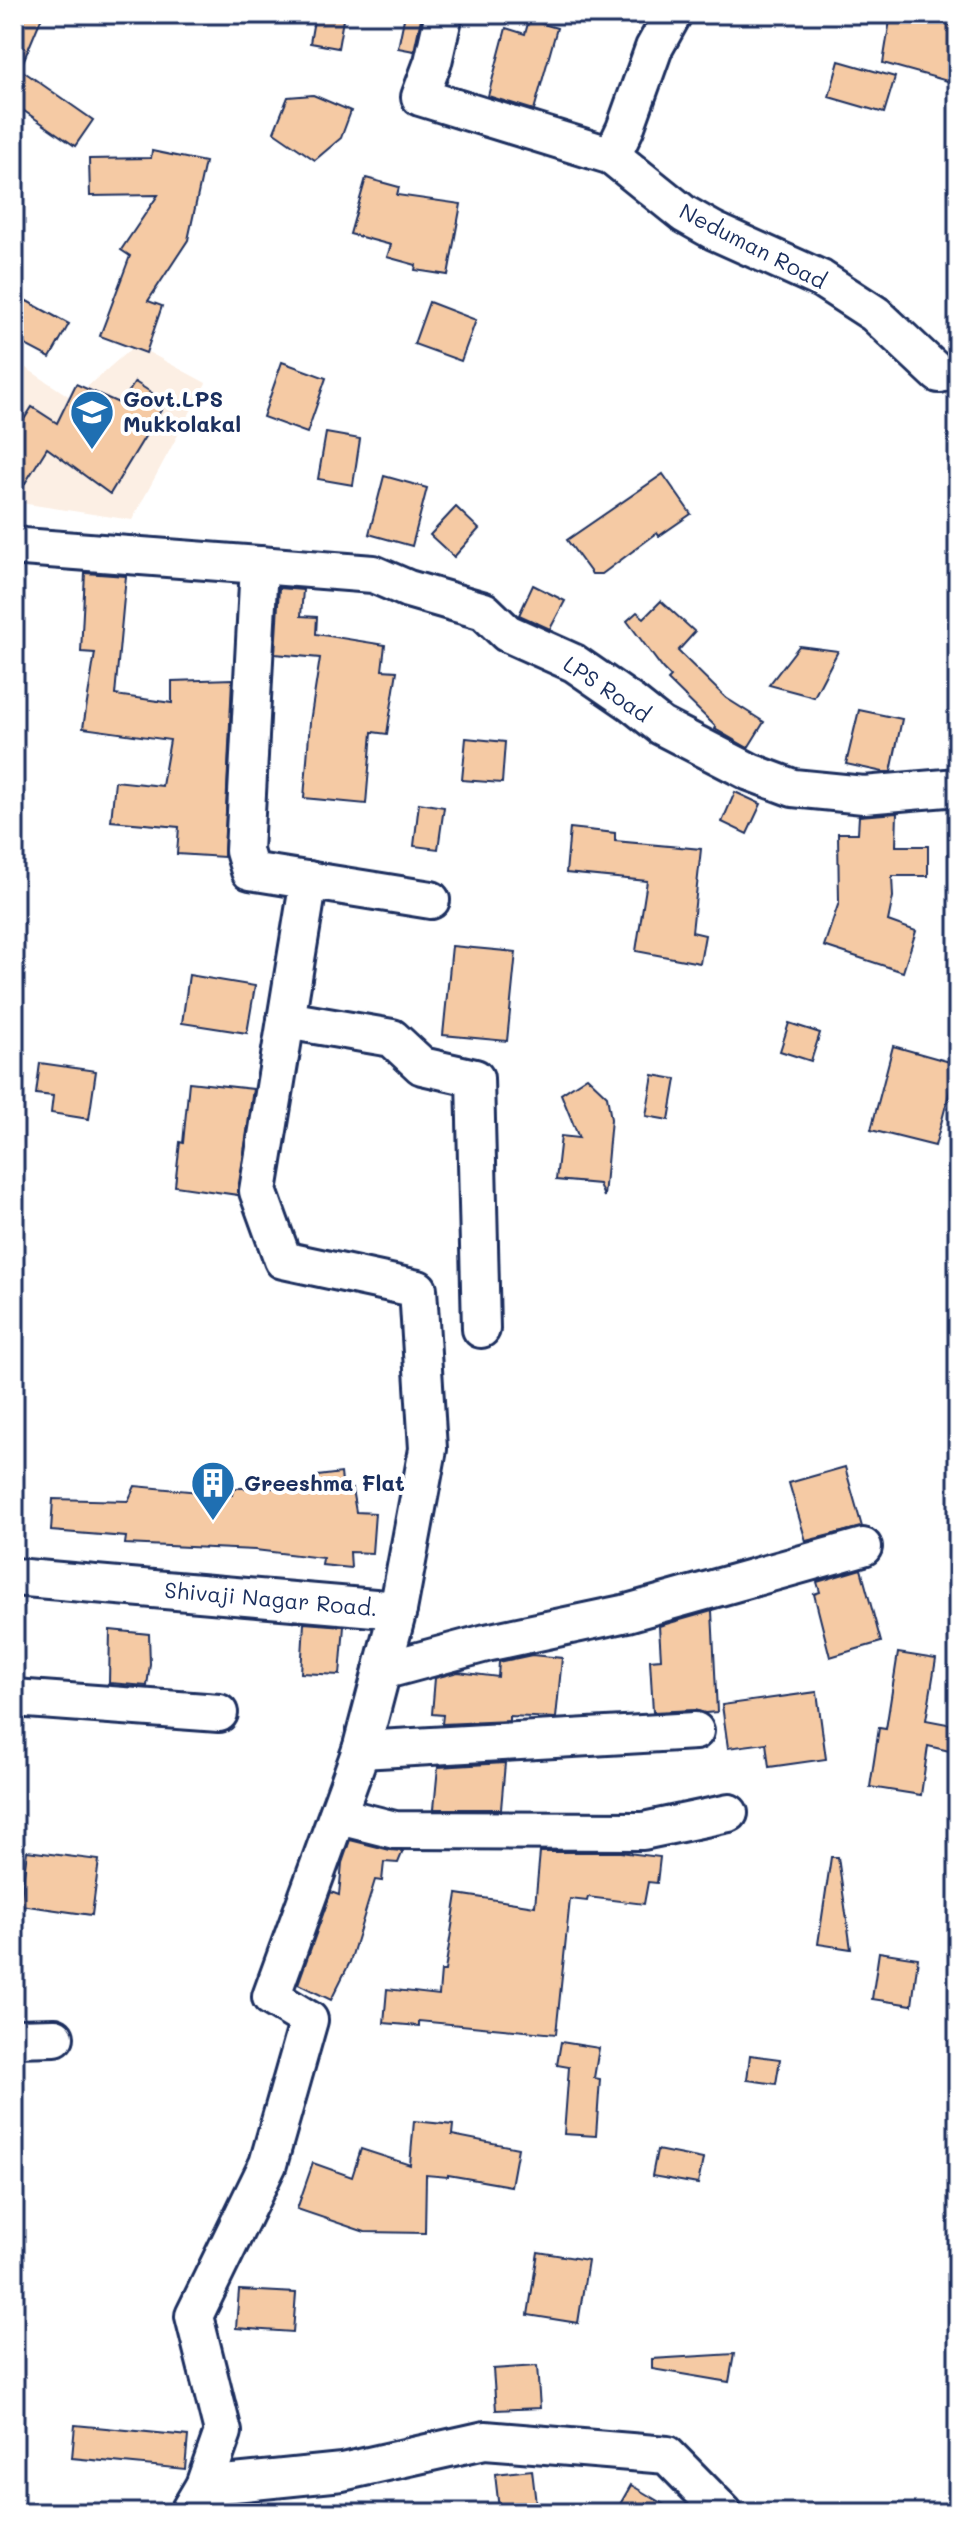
<svg xmlns="http://www.w3.org/2000/svg" width="972" height="2527" font-family="Mali,sans-serif">
<rect width="100%" height="100%" fill="#fff"/>
<filter id="ink" filterUnits="userSpaceOnUse"><feTurbulence type="fractalNoise" baseFrequency=".0125" numOctaves="2"/><feDisplacementMap in="SourceGraphic" scale="16" xChannelSelector="R" yChannelSelector="G"/><feConvolveMatrix kernelMatrix="1 2 1 2 8 2 1 2 1" color-interpolation-filters="sRGB"/></filter>
<g filter="url(#ink)">
<!-- built -->
<path fill="#fcefe4" d="M135,345l71,38 -74,137 -118,-18v-142l59,39z"/>
<!-- building -->
<g fill="#f5caa4" stroke="#1b2f5e" stroke-width="2">
<path d="M14,14h29l-23,55 73,51 -18,26 -61,-42z"/>
<path d="M315,14h29l-6,34 -28,-5z"/>
<path d="M405,14h17l-8,37 -16,-3z"/>
<path d="M891,14h23l44,13v57l-75,-21z"/>
<path d="M529,20l28,8 -23,82 -46,-14 18,-68 19,6z"/>
<path d="M839,61l56,16 -11,36 -55,-16z"/>
<path d="M313,95l38,16 -10,27 -26,22 -41,-28 14,-35z"/>
<path d="M152,151l53,11 -17,78 -40,61 14,5 -16,47 -46,-17 30,-80 -9,-6 37,-55 -68,1 -1,-37 62,-1z"/>
<path d="M366,178l33,9 -2,8 64,9 -13,71 -33,-5 1,-5 -29,-8 4,-12 -41,-11z"/>
<path d="M14,294l55,30 -19,34 -36,-19z"/>
<path d="M429,302l47,18 -15,41 -47,-17z"/>
<path d="M282,362l44,16 -19,55 -44,-16z"/>
<path d="M135,382l31,20 -56,92 -63,-46 -33,53v-66l18,-28 25,16 19,-39 45,20z"/>
<path d="M326,433l34,6 -7,46 -35,-6z"/>
<path d="M663,474l28,40 -32,22 -2,-3 -55,41h-10l-25,-34z"/>
<path d="M384,476l43,12 -15,58 -43,-12z"/>
<path d="M456,507l23,22 -25,28 -24,-22z"/>
<path d="M85,573l41,3 -11,119 57,8v-22l60,-2 -8,178 -47,-3 2,-27 -68,-6 4,-40 47,5 8,-46 -87,-12 12,-75 -14,-1z"/>
<path d="M533,585l32,16 -15,28 -31,-14z"/>
<path d="M279,588l24,2 -2,26 16,1 -1,17 69,11 -3,25 15,1 -10,63 -15,-2 -6,72 -62,-6 6,-76 10,-64 -45,-4z"/>
<path d="M661,601l34,31 -17,19 48,47 38,24 -16,26 -33,-19 1,-2 -48,-47 3,-3 -8,-8 -36,-48 10,-9 7,6z"/>
<path d="M799,646l39,5 -24,46 -45,-12z"/>
<path d="M859,710l43,9 -11,53h-8l-37,-8z"/>
<path d="M466,738l39,4 -3,41 -40,-3z"/>
<path d="M735,792l26,12 -14,30 -25,-12z"/>
<path d="M419,803l25,4 -6,42 -24,-3z"/>
<path d="M897,813l-1,33h32v30h-36l1,21 -5,24 28,10 -13,41 -79,-26 15,-44 -1,-69h20l1,-17z"/>
<path d="M570,828l45,5v8l86,8 -9,83 13,3 -5,28 -64,-12 11,-70 -81,-8z"/>
<path d="M452,946l64,6 -9,89 -64,-6z"/>
<path d="M189,975l66,11 -8,47 -65,-10z"/>
<path d="M789,1023l31,10 -9,28 -31,-10z"/>
<path d="M893,1046l64,18 -22,82 -64,-16z"/>
<path d="M40,1063l56,8 -7,48 -38,-6 2,-17 -17,-2z"/>
<path d="M653,1075l23,4 -7,41 -23,-4z"/>
<path d="M587,1077l20,19 4,23 -7,78 -5,-13 -43,-4 5,-44 18,2 -18,-44z"/>
<path d="M189,1082l64,7 -15,106 -63,-9 5,-44 3,1z"/>
<path d="M845,1467l17,60 -56,14 -17,-58z"/>
<path d="M341,1473l2,18 9,-2 4,23 19,1 -3,40 -22,-1 1,16 -29,-3 1,-7 -68,-8 -130,-6 1,-7 -75,-6 2,-32 75,2 7,-15 97,9 1,-7h71l14,-12z"/>
<path d="M861,1569l20,73 -51,15 -16,-63 6,-2 -3,-10z"/>
<path d="M712,1611l5,101 -12,1 -11,-3 -41,2 -3,-52 11,-1 -2,-33z"/>
<path d="M304,1623l40,3 -4,49 -39,-2z"/>
<path d="M110,1630l39,4 1,30 -3,22 -38,-3z"/>
<path d="M898,1653l38,6 -10,61 32,6v27l-30,-7 -7,49 -51,-8 9,-59 7,1z"/>
<path d="M532,1655l30,3 -6,60 -47,-2v5l-67,3 1,-9 -11,-1 3,-36 23,-6 40,5 1,-15z"/>
<path d="M817,1692l9,67 -57,8 -3,-24 -38,5 -6,-43z"/>
<path d="M505,1763l-4,46h-67l4,-42z"/>
<path d="M350,1840l40,10 13,1 -5,12 -14,-1 -2,19 -7,-1 -25,82 -19,38 -33,-16 33,-92 8,3 3,-32z"/>
<path d="M27,1851l72,9 -7,55 -72,-10z"/>
<path d="M540,1852h80l40,5 -3,26 -9,-1 -4,22 -56,-7 -1,4 -17,-2 -14,135 -137,-13v5l-35,-3 3,-34 52,6 2,-24h4l12,-77 78,12z"/>
<path d="M831,1857h7l13,92 -33,-5z"/>
<path d="M879,1952l39,6 -6,47 -40,-6z"/>
<path d="M561,2042l38,6 -5,30 6,1 -4,57 -32,-2 5,-67 -12,-2z"/>
<path d="M750,2055l30,4 -4,25 -29,-4z"/>
<path d="M414,2121l39,4 -1,10 66,13 -7,38 -63,-11v2l-22,-2 -1,58 -60,-1 -68,-23 16,-46 39,14 9,-28 49,16z"/>
<path d="M657,2150l46,9 -5,25 -46,-8z"/>
<path d="M538,2252l50,8 -10,63 -50,-8z"/>
<path d="M239,2290l57,3 -3,39 -57,-4z"/>
<path d="M734,2354l-5,28 -77,-13v-10z"/>
<path d="M537,2366l3,42 -44,2 -3,-41z"/>
<path d="M75,2425l113,11 -3,33 -113,-11z"/>
<path d="M532,2470l4,34 -37,5 -4,-35z"/>
<path d="M631,2485l47,28h-63z"/>
</g>
<g fill="none" stroke-linecap="round" stroke-linejoin="round">
<!-- street casing -->
<g stroke="#1b2f5e" stroke-width="42">
<g id="street">
<path d="M444,14l-11,48 -13,35 192,59"/>
<path d="M673,14l-19,34 -29,81 -13,27 72,58 30,17 107,48 54,35 64,60"/>
<path d="M14,544l9,3 236,18 -15,286 6,20 181,29"/>
<path d="M259,565l114,9 35,15 76,22 23,22 67,30 58,40 29,23 89,46 43,16 71,7 94,-8"/>
<path d="M286,1020l106,18 30,28 53,12 6,251"/>
<path d="M14,1577l384,33 30,-161 -10,-160 -135,-29 -25,-69 51,-311"/>
<path d="M382,1671l104,-28 141,-30 236,-66"/>
<path d="M14,1698l205,15"/>
<path d="M361,1750l334,-19"/>
<path d="M339,1816l56,14 248,1 86,-18"/>
<path d="M14,2038l41,-1"/>
<path d="M204,2486l138,-14 143,-32 182,15 57,58"/>
<path d="M188,2513l16,-27 19,-54 -29,-116 74,-152 41,-144 -38,-23 90,-247 37,-140"/>
</g>
</g>
<!-- street -->
<use href="#street" stroke="#fff" stroke-width="36"/>
</g>
</g>
<!-- icons -->
<defs>
<g id="school-pin" transform="scale(2.3)"><path d="M0 17L-7.5 6A9.5 9.5 0 1 1 7.5 6Z" fill="#1f6fb2" stroke="#fff"/><path d="M0-5L7-2L0 1L-7-2ZM-4 1L0 2.5L4 1V4Q0 6-4 4Z" fill="#fff"/></g>
<g id="building-pin" transform="scale(2.3)"><path d="M0 17L-7.5 6A9.5 9.5 0 1 1 7.5 6Z" fill="#1f6fb2" stroke="#fff"/><path d="M-4-6H4V6H1V3H-1V6H-4ZM-2.5-4.3h1.7v1.8h-1.7ZM.8-4.3h1.7v1.8H.8ZM-2.5-1h1.7V.8h-1.7ZM.8-1h1.7V.8H.8Z" fill="#fff"/></g>
</defs>
<g fill-rule="evenodd">
<use href="#school-pin" x="92" y="412"/>
<use href="#building-pin" x="213" y="1483"/>
</g>
<g text-anchor="middle" stroke-width="8" stroke-linejoin="round" paint-order="stroke">
<!-- street labels -->
<g font-size="22" fill="#1b2f5e" stroke="#fff">
<text transform="translate(753 246) rotate(27)" y="8">Neduman Road</text>
<text transform="translate(607 689) rotate(34)" y="8">LPS Road</text>
<text transform="translate(271 1599) rotate(5)" y="8">Shivaji Nagar Road.</text>
</g>
<!-- poi labels -->
<g font-size="22" font-weight="bold" fill="#1b2f5e" stroke="#fff" text-anchor="start">
<text x="123" y="407">Govt.LPS<tspan x="123" dy="25">Mukkolakal</tspan></text>
<text x="244" y="1491">Greeshma Flat</text>
</g>
</g>
<!-- margin -->
<rect width="972" height="2527" fill="none" stroke="#fff" stroke-width="48"/>
<rect x="24" y="24" width="924" height="2479" fill="none" stroke="#1b2f5e" stroke-width="3" filter="url(#ink)"/>
</svg>
